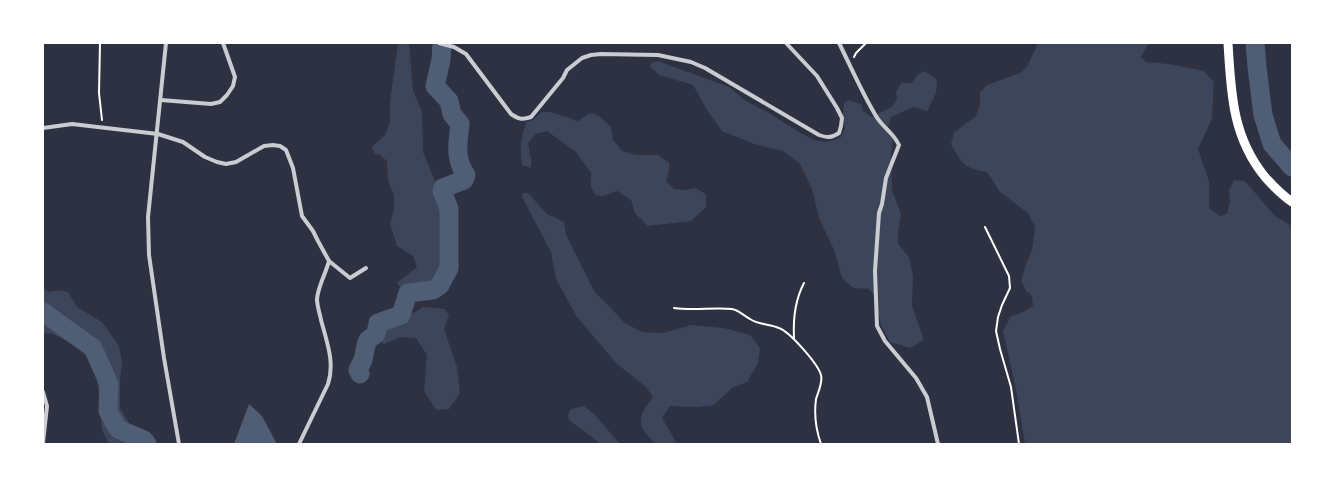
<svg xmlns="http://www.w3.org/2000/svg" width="1335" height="487" font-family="'PT Sans',sans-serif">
<rect width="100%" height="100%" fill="#2d3142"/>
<!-- green -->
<g fill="#3c4559">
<path d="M398,43h11l4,47 9,22 1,40 23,55v36l3,16 -11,21 -7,7 -15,3h-13l-6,-7 20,-16 -4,-11 -16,-10 -7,-22 4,-15v-14l-6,-14 -1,-20 -7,-6 -6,-2 -2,-6 13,-12 5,-14v-19z"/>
<path d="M1037,43h118l-7,2 -7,12 5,5 23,2 35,7 10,11 -2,37 -14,30 11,32v27l11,8 7,-2 3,-12 -1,-12 5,-10 11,1 30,35 17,10v218h-267l-9,-54 -13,-59 7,-14 13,-5 10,-6 -1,-10 -6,-5 -5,-10 5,-17 6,-14 3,-23 -7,-14 -28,-21 -13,-20c-23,-4 -25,-8 -36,-28l3,-11 11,-9 10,-7 5,-11v-14l7,-7 35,-13 6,-7 9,-20z"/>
<path d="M658,61l71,26 17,14 23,12 30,19 15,8 12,2 8,-2 7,-3 4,-8 -2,-14 1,-12 4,-3 13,4 2,7 8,6 21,-10 5,-8 -1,-7 5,-9h11l5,-8 8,-4 12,9 -1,13 -9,18 -13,-4 -23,10 -3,10 5,14 -2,11 1,38 9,24 -3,18v12l11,13 4,19 -1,30 12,34 -14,8 -20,-6 -9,-17 -6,-29 -6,-7 -16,-1 -11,-10 -8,-28 -15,-32 -7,-29 -12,-25 -17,-13 -29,-7 -32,-13 -15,-21 -14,-25 -34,-10 -9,-8 2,-4z"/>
<path d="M542,112h9l27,9 12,-8 9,3 12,11 2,13 9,11 14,4h22l11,8v8l-3,10 8,8 11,1 11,-2 10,6v13l-15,14 -43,5 -13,-13 -4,-13 -14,-9 -14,5 -8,-1 -4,-8v-14l-15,-21 -29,-21 -11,3 -8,9 3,16v9l-9,-3c-2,-16 -2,-28 5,-43l6,-2z"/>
<path d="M523,193h5l19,21 17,8 2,13 28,56 31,32 17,9 21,1 29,-8 32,3 26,7 10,13 -2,15 -11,19 -15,6 -18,17 -18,2 -26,-1 -8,12 15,26h-23c-2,-5 -6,-8 -10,-13 -8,-13 1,-23 9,-34l-7,-10 -29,-23 -40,-47 -21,-38 -5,-27 -29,-55z"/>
<path d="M43,288l5,4 12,-2 8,2 9,15 25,15 17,24 3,16 -2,19v27l9,15 11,21h-31l-7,-14 -3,-34 -4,-28 -15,-20 -27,-14 -10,-1z"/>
<path d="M423,307l22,2 4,6 -5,14 13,38 3,26 -11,16 -13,1 -12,-19 3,-36 -11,-17 -15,-1 -17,7 -7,-6c5,-7 10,-15 20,-15z"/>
<path d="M584,406l10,8 26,30h-22l-1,-3 -28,-21 -1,-5 3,-6z"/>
</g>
<!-- water -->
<path fill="#4f5d75" d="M249,404l13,12 15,28h-43z"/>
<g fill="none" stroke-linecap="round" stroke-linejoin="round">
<!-- river -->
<g stroke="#4f5d75" stroke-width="19">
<path d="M1255,43l2,24 6,48 9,29 20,23"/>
<path d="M43,312l50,36 16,36 -1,27 10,18 26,11 3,4"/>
<path d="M360,374l-2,-4 5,-10 3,-15 2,-5 8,-6 2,-11 23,-8 7,-22 25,-3 7,-5 9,-17v-59l-7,-18 1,-3 21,-8 2,-5c-12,-17 -8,-32 -6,-51l-8,-10 -3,-13 -14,-15 6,-26 1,-17"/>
</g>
<!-- path -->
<g stroke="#fff" stroke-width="2">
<path d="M100,43l-1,50 3,27"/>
<path d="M854,57l2,-4 10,-10"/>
<path d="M985,227l24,49 1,12 -8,17 -4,12 -2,14 4,18 11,38 8,57"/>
<path d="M674,308c20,3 39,-1 58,1 7,1 12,7 18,10 9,6 20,5 29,9 11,4 39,36 42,47 2,8 -3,17 -5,24 -2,15 0,31 5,45"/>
<path d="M794,338c-1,-19 1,-38 10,-55"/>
</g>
<!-- minor -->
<g stroke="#caccd0" stroke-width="4">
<path d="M166,43l-18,174 1,38 15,103 15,86"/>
<path d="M439,43l15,4 12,7 45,60c7,5 11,6 20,3l32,-39 4,-8 15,-12 9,-3 10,-1 57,1 33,7 14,6 114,67c8,3 12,3 20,-2l2,-7 1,-8 -5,-10 -20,-32 -31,-33"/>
<path d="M839,43c12,24 23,50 37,73 7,12 17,16 23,29l-13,33 -4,26 -3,9 -4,58 2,55 8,15 31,37 11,19 11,47"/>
<path d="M161,100l50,4 9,-2 7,-7 6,-9 2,-9 -12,-34"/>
<path d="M43,128l29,-4 86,10 25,8 22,15 12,5 9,2 10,-2 28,-16 9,-1 7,1 6,4 7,18 9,48 11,15 5,10 11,20c-3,12 -11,25 -12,38 0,7 3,15 4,21 6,22 14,43 7,64l-29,60"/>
<path d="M329,261l21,17 16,-10"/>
<path d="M43,392l4,14 -4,37"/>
</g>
<!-- trunk -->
<path stroke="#fff" stroke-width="9" d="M1228,43c3,49 4,94 37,134 8,9 17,18 27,25"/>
</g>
<!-- border -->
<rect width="1335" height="487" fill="none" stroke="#ffffff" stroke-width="88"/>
</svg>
